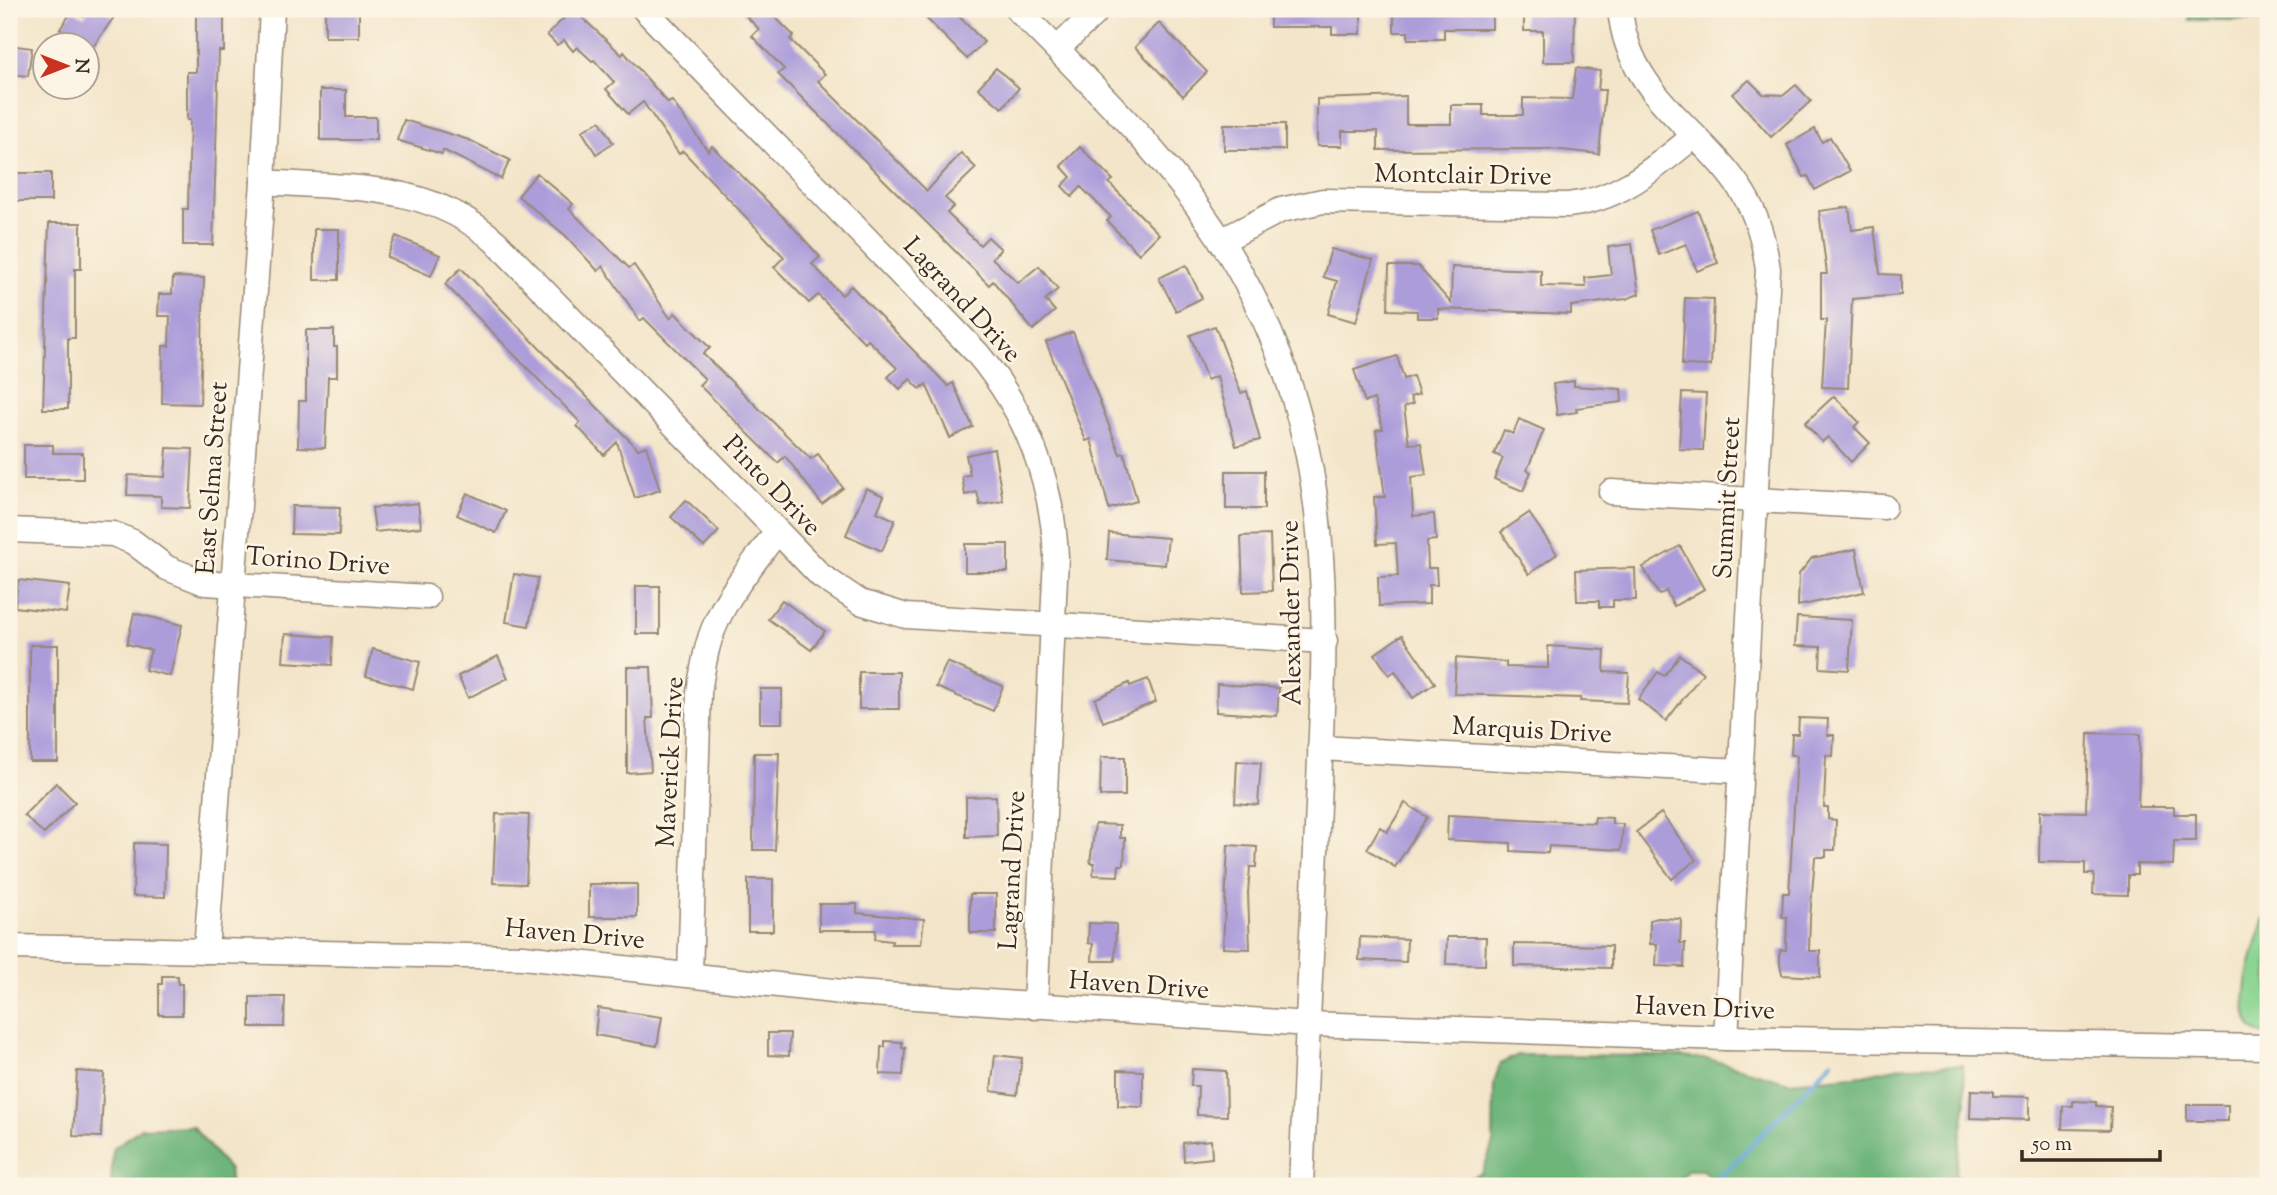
<svg xmlns="http://www.w3.org/2000/svg" width="2277" height="1195" font-family="'Sorts Mill Goudy',serif">
<rect width="100%" height="100%" fill="#fcf5e5"/>
<filter id="ink" filterUnits="userSpaceOnUse"><feTurbulence type="fractalNoise" baseFrequency=".0143" numOctaves="2"/><feDisplacementMap in="SourceGraphic" scale="14" xChannelSelector="R" yChannelSelector="G"/><feConvolveMatrix kernelMatrix="1 2 1 2 8 2 1 2 1" color-interpolation-filters="sRGB"/></filter>
<filter id="wash" filterUnits="userSpaceOnUse"><feTurbulence type="fractalNoise" baseFrequency=".00686" numOctaves="4" result="noise"/><feDisplacementMap in="SourceGraphic" scale="28" xChannelSelector="R" yChannelSelector="G"/><feGaussianBlur stdDeviation="1.57" result="paint"/><feColorMatrix in="noise" values="0 0 0 0 0 0 0 0 0 0 0 0 0 0 0 0 0 1.4 0 .05"/><feComposite in="paint" operator="in"/></filter>
<g filter="url(#wash)">
<rect width="100%" height="100%" fill="#f3e5c9"/>
<!-- green -->
<path fill="#88d390" stroke="#627e57" stroke-width="2" d="M2268,910v125c-47,-1 -8,-102 0,-125z"/>
<!-- forest -->
<g fill="#6eb57a" stroke="#54704c" stroke-width="2">
<path d="M2190,9h78v11h-79z"/>
<path d="M1518,1055l155,1 39,4 77,22 74,-7 42,-9 58,-1 3,37 -11,72 14,10 36,-5 5,7h-287l-21,-16h-14l-15,16h-221l30,-13 11,-30 1,-60 6,-19z"/>
<path d="M192,1126l37,44 2,16h-120l2,-37 28,-21z"/>
</g>
<g fill="none" stroke-linecap="round" stroke-linejoin="round">
<!-- stream -->
<path stroke="#60a5d6" stroke-width="5" d="M1704,1186l24,-17 104,-107"/>
</g>
<g id="blocks">
<!-- building -->
<g fill="#ac9cda">
<path d="M90,9h13l11,8 -24,34 -2,-5h-6l-22,-17 13,-19 11,7z"/>
<path d="M196,9h28v42h-5l-6,194h-30v-36h5l2,-89h-3v-48h9z"/>
<rect x="325" y="9" width="34" height="28"/>
<path d="M573,9l49,46 2,-3 44,51 4,-2 36,50 4,-5 81,81 27,30 -8,7 30,31 9,-9 97,100 5,-3 20,44 -23,11 -24,-54 -6,5 -10,-10 -10,10 -12,-12 9,-9 -29,-28 -3,3 -47,-48 -9,8 -35,-36 10,-10 -101,-106 -4,3 -36,-52 -15,12 -22,-25 8,-7 -20,-22 -2,1 -15,-14 -4,4 -9,-11 -7,5 -10,-10z"/>
<path d="M739,9h28l27,27 -4,3 35,35 -7,7 109,110 34,-38 15,15 -31,30 9,8 -7,7 33,32 8,-8 13,12 -9,9 26,25 21,-17 19,23 -13,11 10,11 -22,19 -40,-49 -4,4 -211,-211 6,-5 -32,-33 7,-7z"/>
<path d="M917,9h35l32,33 -17,17z"/>
<path d="M1270,9h91v25h-29v-7h-62z"/>
<path d="M1394,9h98v20h-48v10h-36v-7h-14z"/>
<path d="M1524,9h51l-1,53h-31v-31h-19z"/>
<path d="M1159,23l48,49 -24,24 -48,-49z"/>
<path d="M9,45l23,3 -4,28 -19,-2z"/>
<path d="M996,68l23,20 -17,20 -24,-20z"/>
<path d="M1576,68l24,3 -2,19h7l-6,64 -47,-5 -174,1v-19h-36v15h-25v-47l89,-3v28h45v-19h32v10h40v-17l49,1z"/>
<path d="M1749,80l14,14 21,1 12,-10 15,16 -40,36 -38,-43z"/>
<path d="M320,90h26v27h30v23h-56z"/>
<path d="M404,120l65,20 41,20 -9,19 -58,-29 -1,4 -45,-14z"/>
<path d="M600,121l13,22 -17,11 -14,-23z"/>
<rect x="1224" y="124" width="61" height="26"/>
<path d="M1815,129l7,13 8,-5 20,34 -35,19 -7,-14 -4,1 -17,-32z"/>
<path d="M1080,147l33,33 -4,3 50,51 -20,20 -32,-33 4,-4 -30,-30 -9,10 -10,-11 9,-9 -10,-11z"/>
<rect x="9" y="173" width="42" height="28"/>
<path d="M537,173l36,31 -4,5 60,59 5,-3 36,53 5,-5 35,35 -7,6 108,105 7,-5 25,34 -21,16 -37,-48 -7,7 -79,-78 6,-6 -61,-61 -4,3 -37,-55 -5,5 -32,-35 -48,-40z"/>
<path d="M1849,207l3,23 22,-3 6,47 21,1v20l-49,4 -4,89 -26,-1 4,-67h-5v-46h6l-8,-63z"/>
<path d="M1698,211l20,52 -21,8 -11,-27 -27,11 -9,-25z"/>
<path d="M49,223h32v46h-6v69h-7v71h-25z"/>
<rect x="314" y="229" width="25" height="51"/>
<path d="M396,236l44,19 -9,21 -44,-19z"/>
<path d="M1632,244l7,50 -13,5 -55,7v8l-133,-5v9h-21v-7l-29,-1 1,-44h29l33,37 1,-36 89,3v16l45,1 -1,-9 26,-3 -3,-28z"/>
<path d="M1331,249l42,11 -17,62 -28,-8 9,-33 -14,-4z"/>
<path d="M1186,265l16,33 -26,13 -17,-33z"/>
<path d="M461,268l177,181 8,-3 14,44 -25,8 -18,-56 -13,13 -27,-29 3,-4 -135,-138z"/>
<path d="M173,277l31,1 -4,126 -38,-1 1,-57h6l1,-30h-12l1,-22h13z"/>
<path d="M1685,298l29,1 -3,67 -29,-1z"/>
<path d="M1215,326l26,67 6,-2 13,49 -24,6 -19,-70 -10,4 -17,-45z"/>
<path d="M306,330h28v17h3v30h-9l-3,71 -27,-1 1,-46h7z"/>
<path d="M1073,332l47,122 4,-1 13,48 -28,8 -18,-70 -5,2 -40,-99z"/>
<path d="M1397,356l7,23 9,-3 6,18 -9,3 3,7 -9,3 5,37 12,-1 5,32 -15,2 2,39 21,-2 2,26 -9,1 1,27h8l1,17h-8v19l-50,2 -1,-29 20,-1 -2,-33 -19,1 -3,-47h11l-9,-67 7,-1 -9,-30 -9,3 -11,-32z"/>
<path d="M1574,381v5l47,3 1,13 -46,6 1,4 -20,3 -4,-31z"/>
<path d="M1682,393l24,1 -3,56 -24,-1z"/>
<path d="M1834,396l25,26 -5,5 16,16 -19,19 -23,-25 -6,5 -17,-19z"/>
<path d="M1519,419l25,11 -17,40 4,2 -8,19 -29,-12 9,-21 -9,-4 10,-24 9,4z"/>
<path d="M24,445h29v8h30v26h-59z"/>
<path d="M167,448l26,1 -3,59 -29,-1v-11l-34,-1 1,-20 37,2z"/>
<path d="M994,449l9,52 -23,4 -3,-13 -12,3 -3,-19 8,-1 -4,-20z"/>
<rect x="1226" y="471" width="38" height="38"/>
<path d="M866,488l18,8 -7,16 18,8 -13,31 -36,-16z"/>
<path d="M467,493l39,18 -10,22 -39,-18z"/>
<path d="M686,500l33,31 -15,16 -33,-30z"/>
<path d="M418,503l3,24 -46,5 -3,-24z"/>
<path d="M292,506l48,1 -1,28 -48,-1z"/>
<path d="M1529,513l28,41 -28,20 -28,-42z"/>
<path d="M1109,533l59,5 -3,27 -58,-5z"/>
<path d="M1270,535l2,56 -29,1 -2,-56z"/>
<rect x="965" y="544" width="43" height="28"/>
<path d="M1680,546l24,43 -30,17 -8,-15 -7,4 -16,-28z"/>
<path d="M1856,549l8,43 -66,14 1,-32 13,-16z"/>
<path d="M1635,568l1,32h-23v7h-14v-6h-22l-1,-31z"/>
<path d="M514,574l24,4 -9,48 -23,-4z"/>
<path d="M18,580l52,6 -4,27 -51,-6z"/>
<rect x="636" y="586" width="24" height="48"/>
<path d="M782,600l43,31 -14,19 -43,-31z"/>
<path d="M134,613l48,12 -12,51 -25,-6 6,-20 -24,-6z"/>
<path d="M1797,617l55,3 -3,50 -29,-2 1,-21 -26,-1z"/>
<path d="M285,634l48,3 -1,28 -49,-3z"/>
<path d="M1402,635l33,48 -22,15 -18,-27 -6,4 -14,-21z"/>
<rect x="30" y="645" width="28" height="117"/>
<path d="M1548,646l57,4 -1,22 25,1 -2,30 -47,-2 1,-3 -127,-4 2,-36 50,4v5l42,1z"/>
<path d="M373,649l47,13 -7,27 -47,-13z"/>
<path d="M1680,655l23,18 -37,48 -28,-22 20,-27 6,4z"/>
<path d="M498,656l10,22 -40,20 -10,-22z"/>
<path d="M947,662l56,24 -10,25 -57,-24z"/>
<path d="M627,667h24l2,51h-6l4,53 -24,2z"/>
<rect x="859" y="672" width="40" height="37"/>
<path d="M1148,679l8,23 -53,20 -8,-23 34,-16 1,3z"/>
<path d="M1217,684l62,4 -2,28 -61,-4z"/>
<rect x="760" y="689" width="22" height="34"/>
<path d="M1799,718l29,1 -1,16h7l-1,21 -7,-1 -2,52h4v12l8,1 -1,30h-9v7h-11l-5,61 -1,33h11v26l-38,-2 -2,-11v-14h6l1,-33h-5l1,-24h6l8,-138h-6l1,-21h6z"/>
<path d="M2088,733l52,1 -2,73h36v7h22v27h-22l-1,24 -36,-1v11h-9v20l-35,-1 1,-20h-9v-11l-46,-1 1,-51 46,1z"/>
<path d="M754,753h25l-4,97h-22z"/>
<path d="M1101,757h24v39h-25z"/>
<path d="M1237,761l24,2 -3,42 -23,-2z"/>
<path d="M56,783l19,19 -31,32 -20,-19z"/>
<path d="M996,796l1,40 -31,1v-40z"/>
<path d="M1405,803l22,14 -32,50 -28,-18 13,-22 7,5z"/>
<path d="M1661,813l35,47 -24,19 -36,-47z"/>
<path d="M496,814l33,1 -3,69 -33,-1z"/>
<path d="M1448,815l146,8 1,-6 17,1v6h11l-2,26 -72,-4 -1,7 -37,-2v-8l-64,-3z"/>
<path d="M1095,824l25,1v13h5l-1,27h-5l-1,11 -25,-1 1,-12h-4z"/>
<path d="M134,843l32,1 -1,53 -32,-1z"/>
<path d="M1228,845l29,2 -1,20h-6l-2,26 2,56 -27,-1z"/>
<rect x="748" y="879" width="25" height="52"/>
<rect x="589" y="884" width="48" height="33"/>
<rect x="970" y="894" width="26" height="39"/>
<path d="M819,904h38v9l67,6 -3,25h-30l1,-3 -17,-2 1,-9h-57z"/>
<path d="M1658,918l23,1 -1,24h5l-1,24 -28,-1 1,-22h-7v-24z"/>
<path d="M1089,923l27,1 -1,37h-23l1,-17 -5,-1z"/>
<path d="M1360,937l47,2 -1,23 -47,-2z"/>
<path d="M1447,937h39l-1,28 -39,-1z"/>
<path d="M1514,944l97,2v22l-97,-2z"/>
<path d="M162,976h16v8h4v31h-23v-31h3z"/>
<path d="M250,997h35l-1,30h-34z"/>
<path d="M598,1008l64,9 -5,29 -62,-11z"/>
<path d="M768,1033h22l-1,23 -21,-1z"/>
<path d="M885,1041l17,1v6h3l-2,27 -23,-1 1,-27h4z"/>
<path d="M995,1055l27,3 -5,37 -26,-4z"/>
<path d="M1192,1069l34,2 1,45 -30,-1 1,-29h-7z"/>
<path d="M1118,1070l25,1v36l-25,-1z"/>
<path d="M77,1071l27,2 -3,64 -28,-1z"/>
<path d="M1971,1090l22,1v5l36,1v23l-59,-2z"/>
<path d="M2073,1101l23,1v4l15,1 -1,23 -48,-1 1,-23h10z"/>
<rect x="2187" y="1105" width="41" height="16"/>
<path d="M1211,1140l1,18 -28,3 -1,-18z"/>
</g>
</g>
</g>
<g filter="url(#ink)">
<use href="#blocks" fill-opacity="0" stroke="#978874" stroke-width="2"/>
<g fill="none" stroke-linecap="round" stroke-linejoin="round">
<!-- minor casing -->
<g stroke="#978874" stroke-width="27">
<g id="minor">
<path d="M644,9l333,344c50,60 75,126 79,203l-21,451"/>
<path d="M1017,9c72,73 147,144 203,230 124,193 106,373 97,589 -6,119 -11,239 -16,358"/>
<path d="M1620,9c8,88 80,117 123,184 15,24 21,49 25,76l-42,769"/>
<path d="M1057,49l42,-40"/>
<path d="M263,182c85,6 168,0 234,61l324,333 39,26 46,14 419,25"/>
<path d="M1221,241l60,-31 42,-9 245,4c52,-5 86,-37 125,-68"/>
<path d="M1611,492l273,15"/>
<path d="M9,530l104,4 20,8 34,26 38,15 222,14"/>
<path d="M1320,748l420,23"/>
<path d="M9,947l514,10 319,35 466,32 418,14 542,9"/>
<path d="M206,951l57,-769 9,-173"/>
<path d="M690,974l9,-282c4,-23 7,-48 17,-69 14,-33 40,-62 61,-92"/>
</g>
</g>
<!-- minor -->
<use href="#minor" stroke="#fff" stroke-width="24"/>
</g>
</g>
<g text-anchor="middle" stroke-width="5" stroke-linejoin="round" paint-order="stroke">
<!-- street labels -->
<g font-size="26" fill="#3b2a1e" stroke="#fcf5e5">
<text transform="translate(1463 174) rotate(1)" y="9">Montclair Drive</text>
<text transform="translate(963 299) rotate(47)" y="9">Lagrand Drive</text>
<text transform="translate(211 478) rotate(-86)" y="9">East Selma Street</text>
<text transform="translate(773 485) rotate(46)" y="9">Pinto Drive</text>
<text transform="translate(1726 498) rotate(-87)" y="9">Summit Street</text>
<text transform="translate(318 560) rotate(4)" y="9">Torino Drive</text>
<text transform="translate(1290 613) rotate(-91)" y="9">Alexander Drive</text>
<text transform="translate(1532 729) rotate(3)" y="9">Marquis Drive</text>
<text transform="translate(669 762) rotate(-87)" y="9">Maverick Drive</text>
<text transform="translate(1011 870) rotate(-87)" y="9">Lagrand Drive</text>
<text transform="translate(575 933) rotate(5)" y="9">Haven Drive</text>
<text transform="translate(1139 984) rotate(4)" y="9">Haven Drive</text>
<text transform="translate(1705 1007) rotate(2)" y="9">Haven Drive</text>
</g>
</g>
<!-- margin -->
<rect width="2277" height="1195" fill="none" stroke="#fcf5e5" stroke-width="35"/>
<!-- north arrow -->
<g transform="translate(66 66) rotate(90)"><circle r="33" fill="#fcf5e5" stroke="#afa495" stroke-width="2"/>
<path d="M0-5L12 26L0 18L-12 26Z" fill="#c8321e"/>
<text y="-10" font-size="19" font-weight="bold" text-anchor="middle" fill="#3b2a1e">N</text>
</g>
<!-- scale -->
<path d="M2022 1150v10h138v-10" fill="none" stroke="#3b2a1e" stroke-width="3.5"/>
<text x="2032" y="1150" font-size="21" fill="#3b2a1e" stroke="#fcf5e5" stroke-width="5" paint-order="stroke">50 m</text>
</svg>
